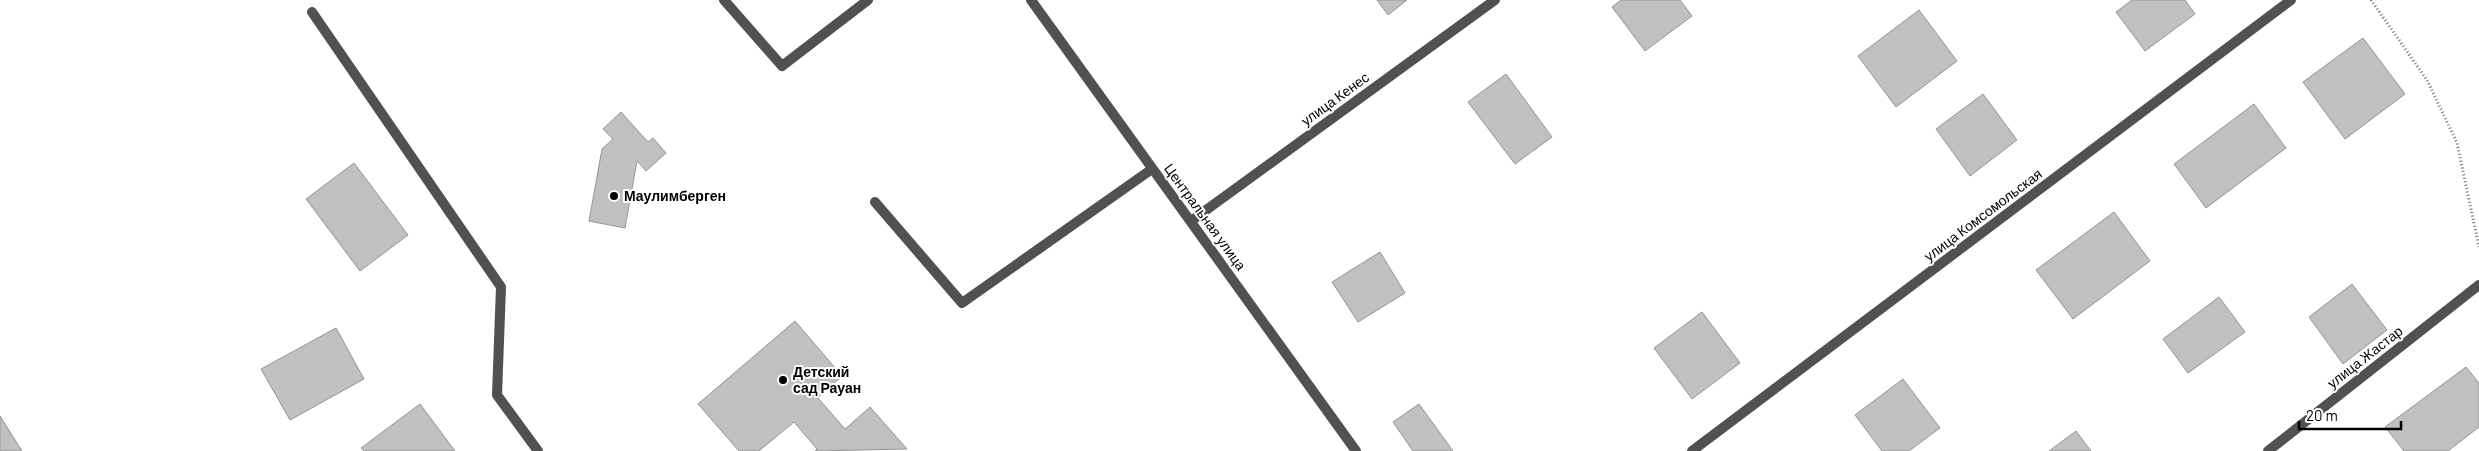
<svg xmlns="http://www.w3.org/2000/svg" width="2479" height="451" font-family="Barlow,sans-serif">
<rect width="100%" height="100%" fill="#fff"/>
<!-- building -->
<g fill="#c0c0c0" stroke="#959595">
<path d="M1377,0h30l-19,15z"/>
<path d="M1621,0h59l12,16 -47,35 -33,-44z"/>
<path d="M2132,0h53l10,14 -50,37 -29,-39z"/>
<path d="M1919,10l38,51 -61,46 -38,-51z"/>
<path d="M2363,38l42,56 -60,45 -42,-57z"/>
<path d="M1506,74l46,63 -37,27 -47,-62z"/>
<path d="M1983,94l34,46 -47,36 -34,-47z"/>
<path d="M2254,104l32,44 -80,60 -32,-44z"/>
<path d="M621,112l27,30 5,-4 13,15 -20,18 -9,-10 -12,67 -36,-7 13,-72 11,-10 -10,-10z"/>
<path d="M354,163l54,72 -48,36 -54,-72z"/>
<path d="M2114,212l36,49 -77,58 -37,-49z"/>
<path d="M1380,252l25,41 -47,29 -26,-40z"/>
<path d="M2352,284l35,46 -44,34 -34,-47z"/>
<path d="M2219,297l26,35 -57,41 -25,-34z"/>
<path d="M1702,312l38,51 -48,36 -38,-51z"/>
<path d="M795,321l47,55 -24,22 27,31 25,-22 37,42 -92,2 2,-2 -23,-27 -35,29h-20l-41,-47z"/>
<path d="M336,328l28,51 -74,41 -29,-51z"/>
<path d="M2466,367l13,16v44l-31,24h-44l-19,-24z"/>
<path d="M1903,379l37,49 -31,23h-27l-27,-36z"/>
<path d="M420,404l35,47h-91l-3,-3z"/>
<path d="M1419,404l34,47h-40l-20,-29z"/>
<path d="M0,416l22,35h-22z"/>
<path d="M2076,431l15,20h-42z"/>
</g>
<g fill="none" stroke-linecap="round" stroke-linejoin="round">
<!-- path -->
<path stroke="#737373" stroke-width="3" stroke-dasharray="1 2.5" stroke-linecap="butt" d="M2371,0l56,80 30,63 22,104"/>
<!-- service -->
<g stroke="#515151" stroke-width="10">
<path d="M724,0l58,66 86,-66"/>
<path d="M875,202l87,101 190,-134"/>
</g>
<!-- minor -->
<g stroke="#515151" stroke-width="10">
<path d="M1031,0l325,451"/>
<path d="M312,12l189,275 -4,108 41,56"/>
<path d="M1191,221l304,-221"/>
<path d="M1692,451l599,-451"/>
<path d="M2268,451l211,-166"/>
</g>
</g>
<!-- markers -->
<g fill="#000" stroke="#fff" stroke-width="2">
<circle cx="614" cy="196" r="5"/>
<circle cx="783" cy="380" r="5"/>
</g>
<g text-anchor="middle" stroke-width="4" stroke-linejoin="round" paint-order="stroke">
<!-- street labels -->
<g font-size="14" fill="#000" stroke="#fff">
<text transform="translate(1335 99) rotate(-36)" y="5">улица Кенес</text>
<text transform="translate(1983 215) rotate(-37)" y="5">улица Комсомольская</text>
<text transform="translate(1205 217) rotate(54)" y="5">Центральная улица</text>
<text transform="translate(2365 357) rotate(-38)" y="5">улица Жастар</text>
</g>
<!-- poi labels -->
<g font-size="14" font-weight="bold" fill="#000" stroke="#fff" text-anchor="start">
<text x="624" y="201">Маулимберген</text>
<text x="793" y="377">Детский<tspan x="793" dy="16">сад Рауан</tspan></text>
</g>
</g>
<!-- scale -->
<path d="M2299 421v8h102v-8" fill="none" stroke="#000000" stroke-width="2.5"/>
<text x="2306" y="421" font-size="15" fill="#000000" stroke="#ffffff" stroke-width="4" paint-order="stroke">20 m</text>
</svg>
